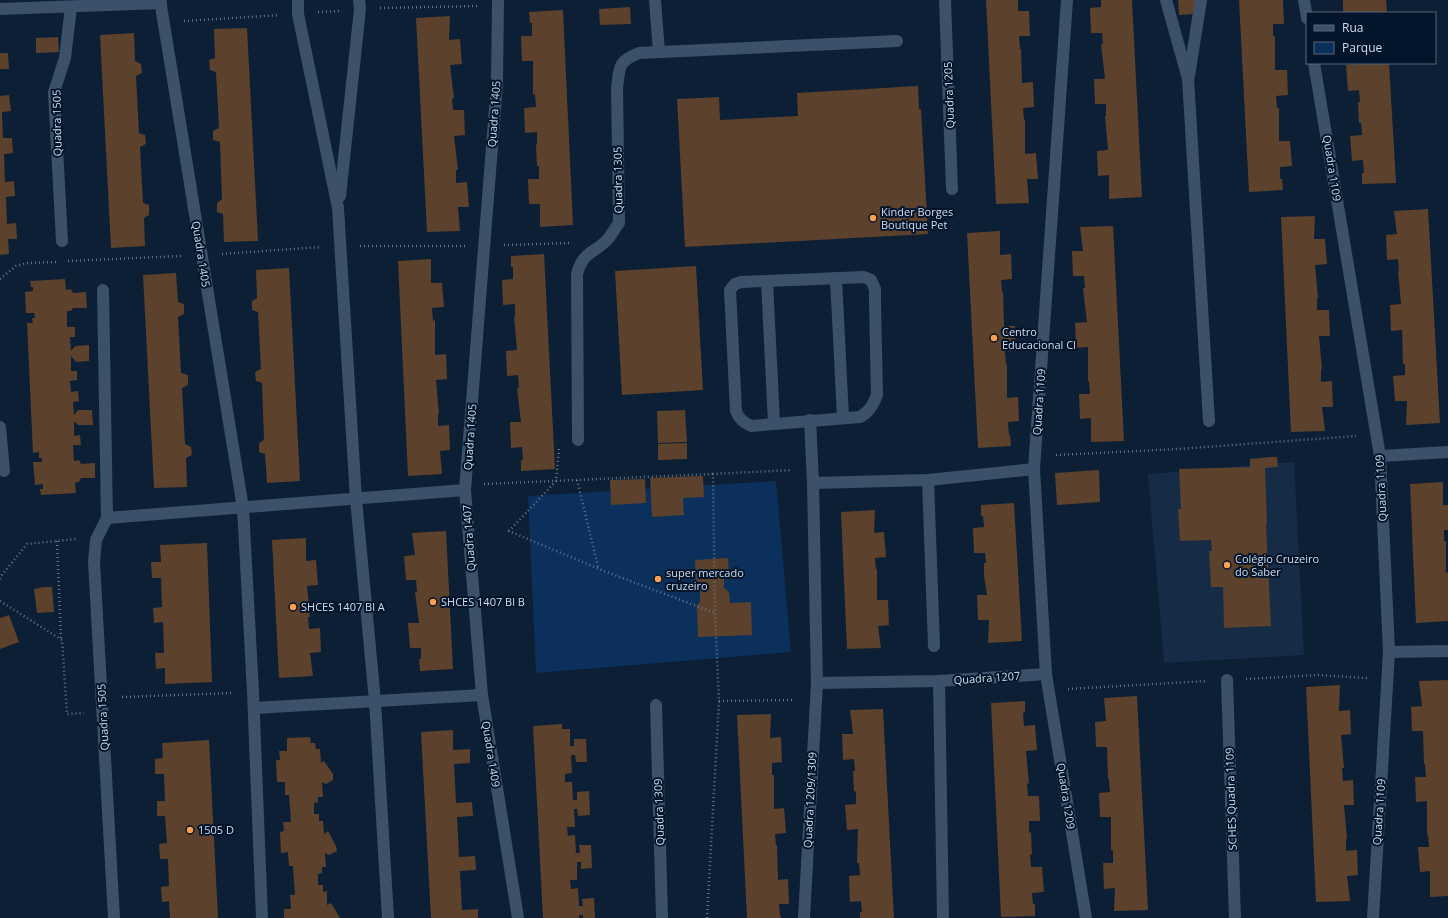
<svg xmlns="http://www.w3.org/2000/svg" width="1448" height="918" font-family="'Open Sans',sans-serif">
<rect width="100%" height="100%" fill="#0d1f35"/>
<!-- built -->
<path fill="#152b46" d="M1294,462l10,193 -140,8 -16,-189z"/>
<!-- green -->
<path fill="#0a305b" d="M776,481l15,171 -255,21 -8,-177z"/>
<!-- building -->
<g fill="#5c412c">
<path d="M986,0h32v11h11l1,25h-11l1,13h1l1,34 11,-1 1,25 -11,1 1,12h1v34l11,-1 2,26h-11l2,24 -33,1z"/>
<path d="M1101,0h31l10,197 -33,2v-24l-11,1 -1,-25 11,-1 -3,-34h1v-12h-11l-1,-25h11l-4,-35h2l-1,-11h-11l-1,-25 11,-1z"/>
<path d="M1178,0h17v14l-16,1z"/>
<path d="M1239,0h44l1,24h-11v12h2v34h12l1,25 -12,1 1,12h2v33h11l2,25 -12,1v12h2l1,11 -34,2z"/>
<path d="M1343,0h43l1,13h-44z"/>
<path d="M630,7l1,17 -31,1 -1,-16z"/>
<path d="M563,10l10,215 -33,2v-23h-11l-1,-25h11v-13h-2l-1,-21 1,-1v-12l-12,1 -1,-25 12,-1 -1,-13 -2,1v-34h-11l-1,-25h11v-13h-2l-1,-11z"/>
<path d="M450,16l-1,24 11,-1 2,25 -12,1 4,33 -2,1 1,11h11l1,25 -11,1 4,34h-2v13l11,-1 2,25h-11l2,24 -33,1 -11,-214z"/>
<path d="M247,28l11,213 -34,1 -1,-28 -6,-2v-9l5,-4 -2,-57 -7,-2v-9l6,-3 -3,-56 -6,-2 -1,-10 6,-2 -1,-29z"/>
<path d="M134,33l1,28 6,3 1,9 -6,3 3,57 6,2 1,9 -6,3 3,56 6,2v10l-5,3 1,28 -34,2 -11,-213z"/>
<path d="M58,37l1,15 -23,1v-15z"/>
<path d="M0,53h8l1,16h-9z"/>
<path d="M1358,63h31l7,120 -34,1v-11h2l-1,-13 -11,1 -2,-25 12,-1 -1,-12h-2l-1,-21h2l-1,-12 -11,1 -2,-26 12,-1z"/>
<path d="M918,86l1,23 2,1 7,124 -243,13 -8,-148 42,-2 1,23 78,-4 -1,-23z"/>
<path d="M9,95l2,16 -9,1 1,26h9l1,15 -9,1 1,28 9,-1 1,15 -9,1 1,27 9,-1 1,16h-9l1,15 -9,1v-159z"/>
<path d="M1428,209l12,214 -34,2 1,-24h-12l-2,-25 12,-1v-11h-2l-1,-34 -11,1 -1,-26 11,-1 -3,-33 1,1 -1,-13 -11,1 -1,-25 11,-1 -3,-23z"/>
<path d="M1315,216l-1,23h11l2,25 -12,1 3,33h-1v12h12l1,26h-11l3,33h-1v13l11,-1 1,26h-11l3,24 -34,1 -10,-215z"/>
<path d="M1113,226l11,215 -33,1v-24l-11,1 -1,-25h11l-1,-13h-1v-34l-12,1 -1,-25 12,-1 -4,-34h2l-1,-12h-11l-1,-25h11l-3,-24z"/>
<path d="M1000,231v24l11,-1 1,25 -11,1 1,12h1l1,34h11l1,25h-11l1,13h1v34l11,-1 1,24 -11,1 1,13h1l1,11 -33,2 -11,-215z"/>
<path d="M544,254l11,215 -34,2v-11h2l-1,-13 -11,1 -1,-26h11l-4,-34h2l-1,-13 -11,1 -1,-25 11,-1 -3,-33h1v-13l-12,1 -1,-25 11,-1v-12h-2v-11z"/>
<path d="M431,259v24h11l2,24 -12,1 1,13 2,-1v35l11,-1 1,25 -11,1 3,34h-1v12l11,-1 1,25 -10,1 2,23 -34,2 -10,-215z"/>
<path d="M696,266l7,124 -81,5 -7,-124z"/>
<path d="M289,268l11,213 -33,2 -2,-29 -6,-2v-9l5,-3 -2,-57 -6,-2 -1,-9 6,-3 -3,-57 -6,-2v-9l5,-3 -1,-28z"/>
<path d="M176,273l2,29 6,2v10l-6,3 3,56 7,2v10l-6,3 3,56 6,3 1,8 -6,3 1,29 -33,1 -11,-213z"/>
<path d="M65,279l1,11 5,-1 2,4 13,-1 1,16h-14l-2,3h-4v16h8v10h-5l1,14 4,-5 14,-1v16l-13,1 -5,-6v15h6v9l-7,1 1,11 7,-1 1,10 -6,1 1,13 4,-5h14l1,15h-15l-4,-4v15l6,-1 1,10h-8l1,16 5,-1 2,4 14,-1v15h-14l-2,4 -4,1 1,10 -35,2 -1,-6h3v-5l-8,1 -2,-23h9v-4h-3v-6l-6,1 -6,-130h6l-1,-5h3l-1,-5h-8l-1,-21 8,-1v-4h-2l-1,-6z"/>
<path d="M685,410l2,32 -29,1 -1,-32z"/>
<path d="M687,443v16l-29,1v-16z"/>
<path d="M1271,457h6l1,10 -13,1 2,56h-1l5,102 -47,2 -1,-41h-12l-2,-36h3l-1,-11 -31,1 -2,-32h3l-2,-40 71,-2v-8z"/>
<path d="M1099,470l1,32 -43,3 -2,-32z"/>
<path d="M703,476l1,21 -21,1 1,17 -32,2 -2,-39z"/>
<path d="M645,479l1,24 -35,2 -1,-25z"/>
<path d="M1443,482v23h5v25h-4v11h2v32l2,-1v49l-32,2 -6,-139z"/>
<path d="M1014,503l8,138 -34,2 1,-23h-11l-1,-25h10l-3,-19v-13h2l-1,-10h-11l-1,-25 11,-1 -1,-11h-2v-11z"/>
<path d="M875,510l-1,23 10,-1 2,25 -11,1 1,11h1v31h11l1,25 -11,1 3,22 -34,1 -6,-137z"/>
<path d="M446,531l7,138 -33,2 -1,-12h2v-11h-11l-2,-25h11l-4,-31h2l-1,-12h-10l-2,-24 11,-1 -3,-22z"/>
<path d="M306,538v23l10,-1 2,25 -11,1 3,31h-2l1,12 11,-1 1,24 -11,1 3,23 -34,2 -7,-138z"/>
<path d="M207,543l5,139 -47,2v-16l-9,1 -1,-16h9l-1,-31 -9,1 -1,-15 9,-1 -1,-29h-9l-1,-16h10l-1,-17z"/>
<path d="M728,558l1,15 -5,4v11l5,4 1,11 21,-1 1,33 -54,2 -1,-32 3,-3v-13l-4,-3 -1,-26z"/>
<path d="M44,587h8l2,25 -17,1 -3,-24z"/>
<path d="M9,615l10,27 -19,7v-31z"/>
<path d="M1448,680v216l-18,1v-26l-10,1 -2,-25h11l-1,-12h-1v-34l-11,1 -1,-25h11l-1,-13h-1l-1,-33h-11l-1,-24 11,-1 -3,-25z"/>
<path d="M1340,685l-1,26 11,-1 1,24 -10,1 3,33h-2l1,13 10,-1 1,25h-10l3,34h-1v12l11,-1 1,25 -11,1 3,25 -34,1 -10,-215z"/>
<path d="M1137,696l11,214 -34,1 1,-23 -11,1 -1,-26h10v-13h-2v-33h-11l-1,-24 11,-1 -1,-13h-1l-1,-32h-11l-1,-25 11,-1 -2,-23z"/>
<path d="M1025,701v11l-2,1 1,13 11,-1 2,25 -11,1 3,33 -2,-1 1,13h11l1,25h-11v12l2,-1 1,23 -2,-1 1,13h11l2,25 -12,1 1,11h2v12l-34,1 -10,-214z"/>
<path d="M883,709l11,209h-34v-6h2l-1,-11 -11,1 -1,-26 11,-1 -1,-12h-2l1,-34 -11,1 -2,-25 11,-1v-13l-2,1 -1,-21h2l-1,-12 -11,1 -1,-26h11l-3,-24z"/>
<path d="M771,714l-1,24 11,-1 1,25 -10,1v12h2v34l10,-1 2,25 -11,1 1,11h1l1,35 10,-1 1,25h-10l1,12h1v2h-34l-10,-203z"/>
<path d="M562,724v5h8v17h4v-7h12l1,23h-11l-1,-7h-4l1,18 -7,1v8h7l1,18h4v-8l12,-1 1,24 -12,1 -1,-7h-3l1,18h-8l1,9 7,-1 1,18h4l-1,-8h12l1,23 -11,1v-7h-4v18h-7l1,9 7,-1 1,18h4l-1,-7 12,-1 1,20h-12v-3h-4v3h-36l-10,-192z"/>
<path d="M453,730v20l17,-1v14l-16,1 2,39 16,-1 1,14 -16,1 2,40 16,-1 1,14 -16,1 2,39 16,-1v9h-47l-10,-186z"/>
<path d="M310,737l1,6h4l1,6h4l1,14 3,-2 9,13v6l-7,4 -4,-2 1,15h-5v5l-4,1v11h5v7h4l1,13 4,-3 8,15 1,5 -8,4 -4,-2 1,14h-4v6l-4,1v11h5v7l4,-1v14l4,-2 9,15h-56v-9h7l-1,-14h5l-2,-29h-4l-1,-14 -7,1 -1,-21 4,-1 -1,-9h8l-2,-27h-4v-13h-8l-1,-22h4l-1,-9h8v-13z"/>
<path d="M209,740l9,178h-48l-1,-17 -7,1 -1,-15 8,-1 -1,-27h-8l-1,-15 8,-1 -2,-27h-8v-15h8l-1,-27h-9v-15l8,-1 -1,-15z"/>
</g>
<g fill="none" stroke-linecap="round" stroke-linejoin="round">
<!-- path -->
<g stroke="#657588" stroke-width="2.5" stroke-dasharray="1 3" stroke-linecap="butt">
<path d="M380,8l99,-2"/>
<path d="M318,12l21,-1"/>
<path d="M184,21l95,-6"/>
<path d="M504,245l67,-2"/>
<path d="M360,246h105"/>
<path d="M222,254l99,-7"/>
<path d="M68,261l113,-5"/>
<path d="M0,279l16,-13 12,-3 29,-1"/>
<path d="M559,449l-3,32 -47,50 95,40 111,42"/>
<path d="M1056,455l122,-6 178,-13"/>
<path d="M577,480l21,87"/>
<path d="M484,484l229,-10"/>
<path d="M57,541l4,98"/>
<path d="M0,579l1,-3 26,-32 49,-5"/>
<path d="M0,601l62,39 5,74 17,-1"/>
<path d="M1246,679l72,-4 49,3"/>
<path d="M1068,689l139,-8"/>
<path d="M122,697l111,-4"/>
<path d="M719,701l76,-1"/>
<path d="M707,918l12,-217 -4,-88 -2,-139 79,-4"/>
</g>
<!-- lane -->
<g stroke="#3c506a" stroke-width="12">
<path d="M864,277l7,3 4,9v14l2,92c-4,10 -8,17 -17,22l-109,9c-8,-4 -12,-7 -15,-15l-6,-121 5,-6 6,-2z"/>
<path d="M836,278l7,140"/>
<path d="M767,281l7,142"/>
<path d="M810,420l3,63"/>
</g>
<!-- street -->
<g stroke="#3c506a" stroke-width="12">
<path d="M160,0l83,508 10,184 9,226"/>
<path d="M298,0v14l40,194 18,291 19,202 13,217"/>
<path d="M498,0l-1,83 -32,407 17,205 36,223"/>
<path d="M655,0l4,52"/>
<path d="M945,0l7,189"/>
<path d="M1067,0l-33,469 12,205 40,244"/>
<path d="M1166,0l22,79 21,342"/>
<path d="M1304,0l3,18"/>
<path d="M0,9l161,-6"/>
<path d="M1314,63l66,393 9,196 -16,266"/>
<path d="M1189,76l12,-76"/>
<path d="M340,196l20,-187 -1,-9"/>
<path d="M62,241l-8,-149 11,-34 6,-51"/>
<path d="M103,290l4,228"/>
<path d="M0,427l4,44"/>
<path d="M578,440l-1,-166c6,-23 17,-20 31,-35 4,-5 7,-11 11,-16l-2,-135c3,-21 0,-26 22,-35l258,-12"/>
<path d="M1380,456l68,-4"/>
<path d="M928,480l6,166"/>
<path d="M1389,652l59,-1"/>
<path d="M1227,680l8,238"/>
<path d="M939,681l4,237"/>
<path d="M817,683l122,-2 107,-7"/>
<path d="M656,705l6,213"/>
<path d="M254,708l228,-13"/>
<path d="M114,918l-20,-356 2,-22 11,-22 358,-28"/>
<path d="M804,918l13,-235 -4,-200 115,-3 106,-11"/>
</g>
</g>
<!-- markers -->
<g fill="#fb9e50" stroke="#04152b" stroke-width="1.5">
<circle cx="873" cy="218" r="4"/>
<circle cx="994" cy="338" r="4"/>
<circle cx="1227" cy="565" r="4"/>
<circle cx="658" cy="579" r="4"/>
<circle cx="433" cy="602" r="4"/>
<circle cx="293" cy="607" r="4"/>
<circle cx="190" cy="830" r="4"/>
</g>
<g text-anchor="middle" stroke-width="4" stroke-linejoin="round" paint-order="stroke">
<!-- street labels -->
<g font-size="11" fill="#d1ddec" stroke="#04152b">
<text transform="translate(949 95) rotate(-92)" y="4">Quadra 1205</text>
<text transform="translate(494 114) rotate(-86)" y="4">Quadra 1405</text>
<text transform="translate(57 123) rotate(-91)" y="4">Quadra 1505</text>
<text transform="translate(1332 168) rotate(81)" y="4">Quadra 1109</text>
<text transform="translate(618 180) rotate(-91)" y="4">Quadra 1305</text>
<text transform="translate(201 254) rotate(81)" y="4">Quadra 1405</text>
<text transform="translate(1039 402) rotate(-86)" y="4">Quadra 1109</text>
<text transform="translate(470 437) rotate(-86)" y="4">Quadra 1405</text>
<text transform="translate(1381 488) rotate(-93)" y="4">Quadra 1109</text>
<text transform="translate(469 538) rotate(-94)" y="4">Quadra 1407</text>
<text transform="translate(987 678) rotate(-4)" y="4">Quadra 1207</text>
<text transform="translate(103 717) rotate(-93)" y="4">Quadra 1505</text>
<text transform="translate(491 754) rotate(81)" y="4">Quadra 1409</text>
<text transform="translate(1066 796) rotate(81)" y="4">Quadra 1209</text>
<text transform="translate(1231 799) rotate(-92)" y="4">SCHES Quadra 1109</text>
<text transform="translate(810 800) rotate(-87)" y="4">Quadra 1209/1309</text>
<text transform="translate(659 812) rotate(-92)" y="4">Quadra 1309</text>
<text transform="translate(1379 812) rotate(-86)" y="4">Quadra 1109</text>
</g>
<!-- poi labels -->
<g font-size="11" fill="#d1ddec" stroke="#04152b" text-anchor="start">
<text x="881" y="216">Kinder Borges<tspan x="881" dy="13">Boutique Pet</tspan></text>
<text x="1002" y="336">Centro<tspan x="1002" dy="13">Educacional CI</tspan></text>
<text x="1235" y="563">Colégio Cruzeiro<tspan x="1235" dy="13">do Saber</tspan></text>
<text x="666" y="577">super mercado<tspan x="666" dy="13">cruzeiro</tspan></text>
<text x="441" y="606">SHCES 1407 Bl B</text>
<text x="301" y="611">SHCES 1407 Bl A</text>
<text x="198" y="834">1505 D</text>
</g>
</g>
<!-- legend -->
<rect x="1306" y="12" width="130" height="52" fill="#04152b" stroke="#566578"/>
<rect x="1314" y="25" width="20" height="6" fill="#3c506a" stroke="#566578"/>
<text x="1342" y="32" font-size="12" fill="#d1ddec">Rua</text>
<rect x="1314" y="42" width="20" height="12" fill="#0a305b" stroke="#566578"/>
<text x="1342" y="52" font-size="12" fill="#d1ddec">Parque</text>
</svg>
